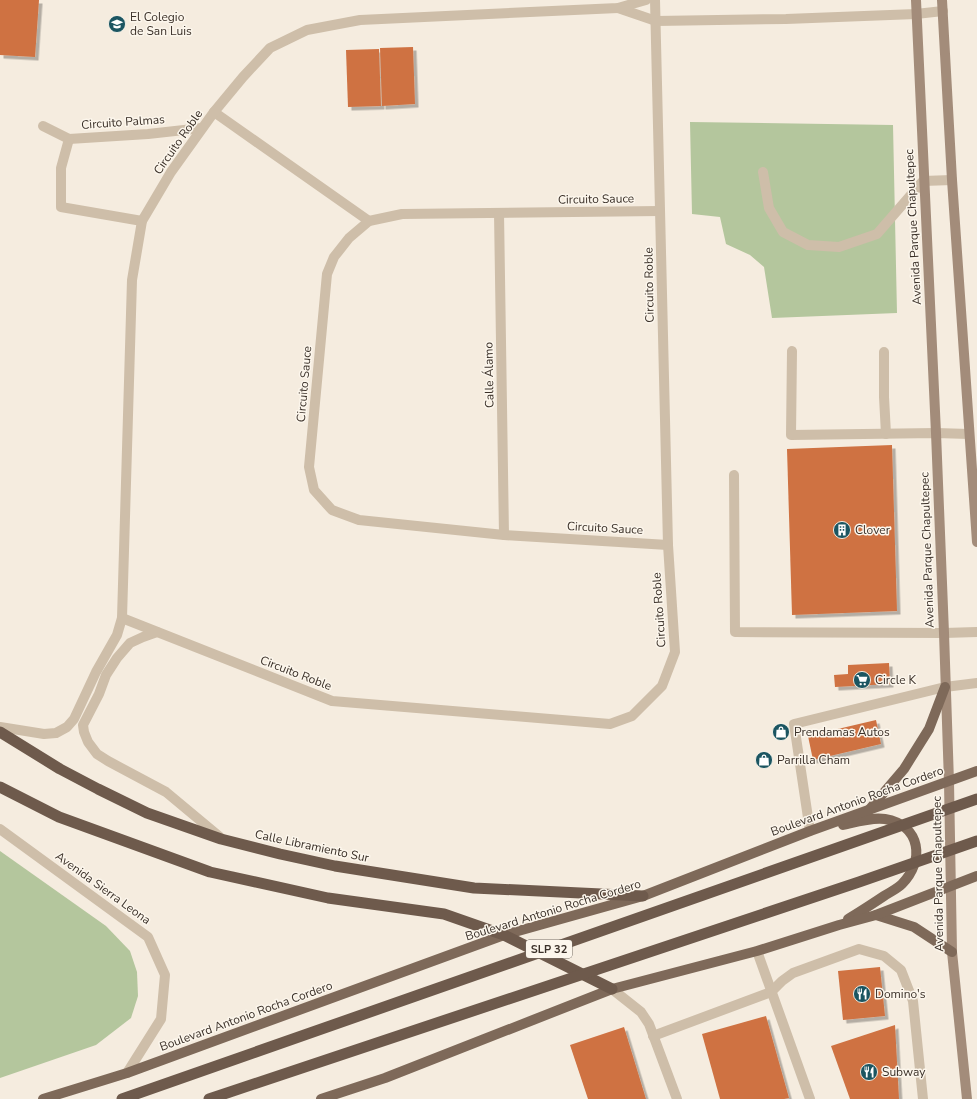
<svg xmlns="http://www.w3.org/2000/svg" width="977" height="1099" font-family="'Nunito Sans',sans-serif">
<defs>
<filter id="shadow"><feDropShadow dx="3.5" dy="3.5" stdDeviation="0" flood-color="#0004"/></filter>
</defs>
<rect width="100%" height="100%" fill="#f5ecdf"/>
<!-- green -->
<g fill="#b4c69d">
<path d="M690,122l203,3 4,188 -125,5 -8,-51 -14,-12 -24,-11 -6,-27 -28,-3z"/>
<path d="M0,851l106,75 24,25 7,21 1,24 -7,22 -35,27 -96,33z"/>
</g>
<!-- building -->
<g fill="#cf7242" filter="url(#shadow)">
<path d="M0,0h39l-4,57 -35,-2z"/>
<path d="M413,47l2,57 -33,2 -2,-58z"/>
<path d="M379,49l2,57 -33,1 -2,-57z"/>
<path d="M892,445l5,166 -105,4 -5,-166z"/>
<path d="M889,663l1,21 -55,3 -1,-12 14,-1v-9z"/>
<path d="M876,720l5,24 -68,16 -5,-24z"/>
<path d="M880,967l5,49 -42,4 -5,-49z"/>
<path d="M766,1016l23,82 -5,1h-64l-18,-65z"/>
<path d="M895,1025l4,74h-49l-19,-53z"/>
<path d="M624,1027l22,72h-58l-18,-54z"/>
</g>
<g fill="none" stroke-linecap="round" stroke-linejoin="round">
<!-- service -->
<g stroke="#cebea9" stroke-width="10">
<path d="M763,172l6,36 14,24 25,13 31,2 38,-13 46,-53 29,-1"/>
<path d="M792,351l-1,84 145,-2 33,1"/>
<path d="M884,352v45l2,37"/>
<path d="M734,475l1,157 209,1 33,-1"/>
<path d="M810,831l-16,-107 151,-37 32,-4"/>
<path d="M757,951l53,148"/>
<path d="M612,989l29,23 8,12 28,75"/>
<path d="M653,1036l118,-44 11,-11 11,-8 66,-24 25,7 17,14 12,31 10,98"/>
</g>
<!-- pedestrian -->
<path stroke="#cebea9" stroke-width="10" d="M214,112l155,109"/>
<!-- minor -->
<g stroke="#cebea9" stroke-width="10">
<path d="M618,8l38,13 130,-2 130,-5 27,-3"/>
<path d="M43,126l26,13 79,-5 54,-6"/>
<path d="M69,139l-8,29v39l81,14"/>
<path d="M660,211l-258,3 -33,7 -20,17 -15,19 -7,17 -18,193 5,23 18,20 27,10 145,15 164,10"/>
<path d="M499,213l5,322"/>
<path d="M122,618l210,83 278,23 22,-8 30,-30 13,-34 -7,-107 -13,-545"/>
<path d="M157,632l-14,5 -13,6 -13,15 -11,17 -7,19 -16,31 1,7 4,10 9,12 11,7 58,31 54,45"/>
<path d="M0,727l44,7 12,-1 11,-6 7,-8 22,-47 21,-37 5,-17 10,-338 10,-59 29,-49 43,-60 29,-35 27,-29 37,-18 53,-10 258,-12 28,-8"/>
</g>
<!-- tertiary -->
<path stroke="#cebea9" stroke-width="10" d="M0,829l148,108 17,38 -4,44 -34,54"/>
<!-- secondary -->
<g stroke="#a38c7a" stroke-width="10">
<path d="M916,0l20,433 8,200 5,149 3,170 15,147"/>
<path d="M942,0l10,180 25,362"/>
</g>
<!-- primary -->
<g stroke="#7e6959" stroke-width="10">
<path d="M869,810l35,-41 25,-40 16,-42"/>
<path d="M843,825c13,-3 29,-8 42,-6 36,6 40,42 17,65 -5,5 -12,8 -18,12 -12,8 -24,16 -36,23"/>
<path d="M876,915l38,12 38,25"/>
<path d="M43,1099l84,-26 377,-138 139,-39 167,-65 167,-60"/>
<path d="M321,1099l64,-21 227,-89 145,-38 82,-26 37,-10 101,-39"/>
</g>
<!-- trunk -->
<g stroke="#6e5a4c" stroke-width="11">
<path d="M0,732l60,37 38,20 49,24 74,26 59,15 55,12 139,22 169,8"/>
<path d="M0,787l59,30 151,55 118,26 116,16 60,21 108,54"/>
</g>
<!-- trunk-bridge -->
<g stroke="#6e5a4c" stroke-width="11">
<path d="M122,1099l855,-300"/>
<path d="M209,1099l650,-217 118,-41"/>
</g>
</g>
<!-- icons -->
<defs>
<g id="university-disc" transform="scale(0.9)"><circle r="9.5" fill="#1b5561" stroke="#fcf6ec"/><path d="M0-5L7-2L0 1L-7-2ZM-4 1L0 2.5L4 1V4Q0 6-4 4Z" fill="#fff"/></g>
<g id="building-disc" transform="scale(0.9)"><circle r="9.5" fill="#1b5561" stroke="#fcf6ec"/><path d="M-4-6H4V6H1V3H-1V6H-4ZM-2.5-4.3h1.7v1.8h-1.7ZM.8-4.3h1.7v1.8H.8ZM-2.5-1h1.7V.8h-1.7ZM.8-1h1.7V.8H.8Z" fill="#fff"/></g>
<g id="supermarket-disc" transform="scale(0.9)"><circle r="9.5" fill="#1b5561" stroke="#fcf6ec"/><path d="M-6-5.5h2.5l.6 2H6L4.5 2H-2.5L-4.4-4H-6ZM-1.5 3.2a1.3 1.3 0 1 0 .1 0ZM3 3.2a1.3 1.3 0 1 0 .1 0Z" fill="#fff"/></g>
<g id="shop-disc" transform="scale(0.9)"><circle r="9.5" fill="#1b5561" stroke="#fcf6ec"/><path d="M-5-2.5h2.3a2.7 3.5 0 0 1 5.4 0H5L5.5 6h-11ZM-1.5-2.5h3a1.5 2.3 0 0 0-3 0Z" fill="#fff"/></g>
<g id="restaurant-disc" transform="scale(0.9)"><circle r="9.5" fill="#1b5561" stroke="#fcf6ec"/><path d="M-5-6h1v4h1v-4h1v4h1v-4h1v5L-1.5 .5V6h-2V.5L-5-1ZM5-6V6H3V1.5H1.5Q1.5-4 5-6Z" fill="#fff"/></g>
</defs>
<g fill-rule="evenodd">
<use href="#university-disc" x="117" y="24"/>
<use href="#building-disc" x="842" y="530"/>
<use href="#supermarket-disc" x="862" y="680"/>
<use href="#shop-disc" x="781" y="732"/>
<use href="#shop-disc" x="764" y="760"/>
<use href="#restaurant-disc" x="862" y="994"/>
<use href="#restaurant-disc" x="869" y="1072"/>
</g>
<g text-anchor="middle" stroke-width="3" stroke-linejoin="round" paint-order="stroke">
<!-- shield labels -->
<rect fill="#fcf6ec" stroke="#756c64" stroke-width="1" x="526" y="940" width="46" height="18" rx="3"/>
<g font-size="11" font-weight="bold" fill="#3b3129">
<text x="549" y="953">SLP 32</text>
</g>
<!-- poi labels -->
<g font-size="12" fill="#3b3129" stroke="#fcf6ec" text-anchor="start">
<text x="130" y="21">El Colegio<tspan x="130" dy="14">de San Luis</tspan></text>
<text x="855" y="534">Clover</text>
<text x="875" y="684">Circle K</text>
<text x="794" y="736">Prendamas Autos</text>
<text x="777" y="764">Parrilla Cham</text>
<text x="875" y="998">Domino's</text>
<text x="882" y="1076">Subway</text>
</g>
<!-- street labels -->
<g font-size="12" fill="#3b3129" stroke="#fcf6ec">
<text transform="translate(123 122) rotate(-4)" y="4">Circuito Palmas</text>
<text transform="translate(178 142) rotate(-55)" y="4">Circuito Roble</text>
<text transform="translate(596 199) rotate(-1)" y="4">Circuito Sauce</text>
<text transform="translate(913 227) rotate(-93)" y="4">Avenida Parque Chapultepec</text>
<text transform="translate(649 285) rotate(-91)" y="4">Circuito Roble</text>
<text transform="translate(489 375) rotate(-91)" y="4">Calle Álamo</text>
<text transform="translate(304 384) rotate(-85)" y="4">Circuito Sauce</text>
<text transform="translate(605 528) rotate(3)" y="4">Circuito Sauce</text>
<text transform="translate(927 550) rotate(-92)" y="4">Avenida Parque Chapultepec</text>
<text transform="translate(659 610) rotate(-94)" y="4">Circuito Roble</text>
<text transform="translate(296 673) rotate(21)" y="4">Circuito Roble</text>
<text transform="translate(857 801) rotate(-20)" y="4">Boulevard Antonio Rocha Cordero</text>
<text transform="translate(312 846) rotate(12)" y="4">Calle Libramiento Sur</text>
<text transform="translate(938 874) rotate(-91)" y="4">Avenida Parque Chapultepec</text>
<text transform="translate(103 888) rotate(36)" y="4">Avenida Sierra Leona</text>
<text transform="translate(553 910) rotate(-17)" y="4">Boulevard Antonio Rocha Cordero</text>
<text transform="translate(246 1016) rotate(-20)" y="4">Boulevard Antonio Rocha Cordero</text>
</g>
</g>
</svg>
